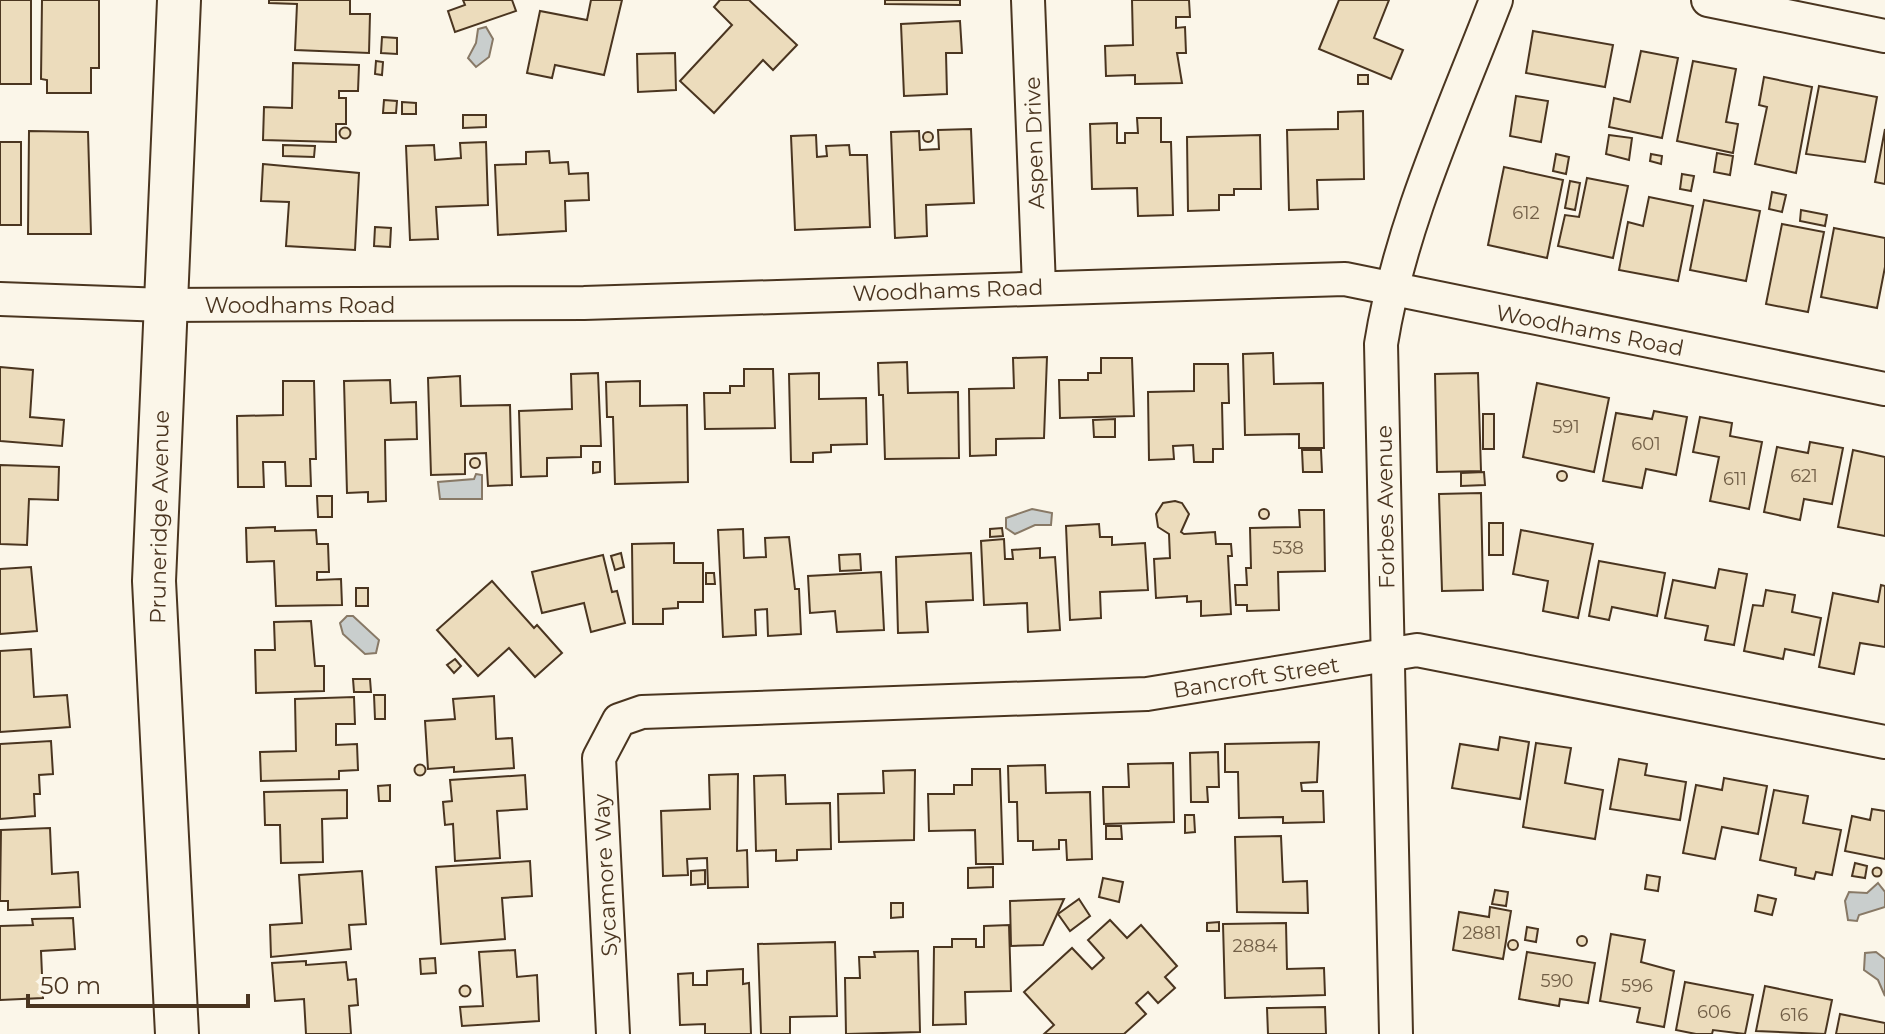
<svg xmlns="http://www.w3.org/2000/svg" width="1885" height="1034" font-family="Montserrat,sans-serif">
<rect width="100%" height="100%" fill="#fbf6e9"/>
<!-- water -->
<g fill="#c9cecd" stroke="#887966" stroke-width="2">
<path d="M486,27l7,12 -4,18 -13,10 -8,-9 8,-15 2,-14z"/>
<path d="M476,474l6,1v24h-42l-2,-17 36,-3z"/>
<path d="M1032,509l20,4 -1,12h-16l-20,9 -9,-6v-10z"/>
<path d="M347,616h6l26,24 -3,13 -11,1 -22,-20 -3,-11z"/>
<path d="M1878,883l7,9v15l-26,8 -2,6 -9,-1 -3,-19 4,-9 18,1z"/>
<path d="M1876,952l9,7v37l-7,-16 -14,-10 1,-17z"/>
</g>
<!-- building -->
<g fill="#ecdcbc" stroke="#4a3520" stroke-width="2">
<rect x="0" y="0" width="31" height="84"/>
<path d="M42,0h57v68h-8v25h-44v-13l-6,-1z"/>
<path d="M269,0h81v14h20l-1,39 -74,-3 2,-46 -28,-1z"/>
<path d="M463,0h49l4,11 -61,21 -7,-21 17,-6z"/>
<path d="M591,0h31l-18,75 -49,-10 -3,13 -25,-5 13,-62 47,9z"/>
<path d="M720,0h29l48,45 -24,25 -10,-10 -49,53 -34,-32 52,-56 -18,-18z"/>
<path d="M885,0h75v5l-75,-1z"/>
<path d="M1132,0h57l1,17h-14v11l9,-1 1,26h-9l5,30 -47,1v-9l-29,1 -1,-30 28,-1z"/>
<path d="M1339,0h50l-15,38 29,12 -12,29 -72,-30z"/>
<path d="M960,21l2,32h-16l1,41 -43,2 -3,-72z"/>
<path d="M1533,31l80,14 -8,42 -79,-14z"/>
<path d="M382,37l15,1v16l-16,-1z"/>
<path d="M1641,51l37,7 -16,80 -53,-11 5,-29 16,4z"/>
<path d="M675,53l1,37 -38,2 -1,-38z"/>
<path d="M376,61l7,1 -1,13 -7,-1z"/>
<path d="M1693,61l43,8 -10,53 12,2 -5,29 -56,-12z"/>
<path d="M293,63l66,2 -1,26h-19v7h7v26h-10v18l-73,-2 1,-33 28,1z"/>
<rect x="1358" y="75" width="10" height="9"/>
<path d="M1764,77l48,10 -16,86 -41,-9 12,-57 -8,-2z"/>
<path d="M1819,86l58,11 -12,65 -59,-8z"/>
<path d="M1516,96l32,5 -7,41 -31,-6z"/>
<path d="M384,100l13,1 -1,12h-13z"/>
<path d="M402,102l14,1v11h-14z"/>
<path d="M1363,111l1,68 -47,1 1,29 -29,1 -2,-80 51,-1v-17z"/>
<path d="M463,115h23v12l-23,1z"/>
<path d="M1137,118h24v24h10l2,73 -35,1 -1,-28 -45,1 -2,-65 27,-1v20h8v-10h13z"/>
<circle cx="345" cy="133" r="5.5"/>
<path d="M971,129l3,74 -48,2 1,31 -32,2 -4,-106 28,-1 1,19 19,-1 -1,-19z"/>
<path d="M1885,129v55l-10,-2z"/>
<path d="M29,131l59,1 3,102h-63z"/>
<circle cx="928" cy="137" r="5"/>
<path d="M816,135l1,22 10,-1 -1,-10 23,-1 1,10h17l3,72 -75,3 -4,-94z"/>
<path d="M1260,135l1,54h-27v6h-15v15l-31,1 -1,-74z"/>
<path d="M1609,135l23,3 -3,22 -23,-6z"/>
<rect x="0" y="142" width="21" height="83"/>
<path d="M486,142l2,63 -52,2 2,32 -28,1 -4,-94 28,-1 1,15 26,-2 -1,-15z"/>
<path d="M283,145l32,1 -1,11 -31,-1z"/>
<path d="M549,151l1,12 18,-1 1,12 19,-1 1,27 -24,1 1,30 -68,4 -3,-70 31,-1v-12z"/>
<path d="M1717,153l16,3 -3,19 -16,-3z"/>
<path d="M1556,154l13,3 -3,17 -13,-3z"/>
<path d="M1651,154l11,2 -1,8 -11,-3z"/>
<path d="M263,164l96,9 -4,77 -69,-4 3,-44 -28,-1z"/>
<path d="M1504,167l59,13 -16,78 -59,-13z"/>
<path d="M1682,174l12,2 -3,15 -11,-2z"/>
<path d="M1587,178l41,8 -15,72 -55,-12 7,-31 14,2z"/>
<path d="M1570,181l10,2 -5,27 -10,-2z"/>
<path d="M1772,192l14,3 -4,17 -13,-3z"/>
<path d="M1649,197l44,9 -15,75 -59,-11 9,-48 15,4z"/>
<path d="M1704,200l56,11 -14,70 -56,-11z"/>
<path d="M1801,210l26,5 -2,11 -25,-5z"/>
<path d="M1782,224l42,8 -16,80 -42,-8z"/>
<path d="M375,227l16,1 -1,19 -16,-1z"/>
<path d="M1834,228l51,10v29l-8,41 -56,-11z"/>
<path d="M1273,353l1,31 49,-1 1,65h-25v-14l-54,1 -2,-81z"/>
<path d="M1047,357l-3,81 -48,1v16l-26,1 -1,-67 45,-1 -1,-30z"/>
<path d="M1101,358h31l2,58 -74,2 -1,-38h29v-7h13z"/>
<path d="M907,362l1,31 50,-1 1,66 -74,1 -2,-64h-4l-1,-32z"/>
<path d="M1194,364h34l1,39h-7l1,46h-10v13h-19l-1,-17 -20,1 1,13 -25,1 -1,-68 46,-1z"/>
<path d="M0,367l33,3 -3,47 34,3 -2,26 -62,-5z"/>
<path d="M744,369h29l2,59 -70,1 -1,-36h26v-7h14z"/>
<path d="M598,373l3,73h-20v11l-34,1v18l-26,1 -2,-66 53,-2 -1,-35z"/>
<path d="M819,373v26l47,-1 1,46 -36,1v7l-18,1v9h-22l-2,-88z"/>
<path d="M1478,373l3,98 -44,1 -2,-98z"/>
<path d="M460,376l1,30 49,-1 2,80 -24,1 -2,-33 -21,1v20l-34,1 -3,-97z"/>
<path d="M390,380l1,23 25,-1 1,37 -32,1 1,61 -18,1v-10l-21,1 -3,-112z"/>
<path d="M283,381h31l2,78h-6l1,27h-25l-1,-24h-22l1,25h-26l-1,-71 46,-1z"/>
<path d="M640,381v25l47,-1 1,77 -73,2 -2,-67h-6l-1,-35z"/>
<path d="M1537,383l72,15 -15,74 -71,-15z"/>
<path d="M1654,411l33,6 -11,58 -30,-6 -4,19 -39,-7 13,-68 36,6z"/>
<rect x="1483" y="414" width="11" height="35"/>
<path d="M1700,417l32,6 -2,13 32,6 -13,67 -39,-8 9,-44 -26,-5z"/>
<path d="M1115,419v18h-21l-1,-17z"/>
<path d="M1810,442l33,6 -11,56 -28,-5 -4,21 -36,-8 13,-65 31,6z"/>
<path d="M1302,450h19l1,22h-19z"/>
<path d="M1853,450l32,7v79l-47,-9z"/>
<circle cx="475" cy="463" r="5"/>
<path d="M593,462h7v10l-7,1z"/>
<path d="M0,465l59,2 -1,33 -29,-1 -2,46 -27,-1z"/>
<circle cx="1562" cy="476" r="5"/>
<path d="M1484,472l1,13 -24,1v-13z"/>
<path d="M1481,493l2,97 -41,1 -3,-97z"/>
<path d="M317,496h15v21h-14z"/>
<path d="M1175,501l7,2 7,11 -8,18 3,2 31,-2 1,12h15l1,12h-4l3,58 -30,2v-15l-14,1v-6l-31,2 -2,-39 16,-1 -1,-24 -11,-7 -2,-13 7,-11z"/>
<circle cx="1264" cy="514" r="5"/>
<path d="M1299,510h25l1,61 -47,1 1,38 -32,1v-6h-11l-1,-20h12l-1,-17h5l-1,-40 50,-1z"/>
<rect x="1489" y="523" width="14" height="32"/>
<path d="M1099,524l1,13h12v8l33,-2 3,47 -48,2 1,26 -31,2 -4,-94z"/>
<path d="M275,527v4l41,-1 1,14h11l1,28h-12v8l24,-1 1,26 -66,1 -2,-45 -27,1 -1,-34z"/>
<path d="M1002,528l1,8 -13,1v-8z"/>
<path d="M743,529l1,29 22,-1 -1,-19 24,-1 6,52h4l2,45 -33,2 -1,-27 -12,1 1,25 -33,2 -5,-107z"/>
<path d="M1521,530l72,14 -15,74 -35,-7 5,-30 -35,-7z"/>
<path d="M1004,539l1,20h8l-1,-9 28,-2v10l15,-1 5,73 -32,2 -1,-29 -43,2 -3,-64z"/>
<path d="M674,543v20h29v39h-25v6l-15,1v15h-30l-1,-80z"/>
<path d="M621,553l3,14 -9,3 -4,-14z"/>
<path d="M971,553l2,47 -47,2 2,30 -30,1 -2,-76z"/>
<path d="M860,554l1,16 -21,1 -1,-16z"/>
<path d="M603,555l9,37 5,-1 8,32 -34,9 -7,-29 -42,10 -10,-41z"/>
<path d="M1599,561l66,12 -8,43 -45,-9 -3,13 -20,-4z"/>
<path d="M31,567l6,64 -37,3v-65z"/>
<path d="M1719,569l28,5 -13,71 -29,-5 3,-14 -43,-8 8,-38 42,8z"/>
<path d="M881,572l3,58 -47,2 -2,-21 -25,2 -2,-37z"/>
<path d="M706,573h8l1,11h-9z"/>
<path d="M492,581l42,47 3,-3 25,28 -27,24 -26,-29 -31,28 -41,-46z"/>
<path d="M1881,585l4,1v61l-25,-4 -6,31 -35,-7 14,-74 45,9z"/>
<rect x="356" y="588" width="12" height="18"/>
<path d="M1766,590l29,5 -3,17 29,6 -7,37 -29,-6 -2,10 -39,-8 9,-46 10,1z"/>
<path d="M311,621l4,45h9v25l-68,2 -1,-43h20l-1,-28z"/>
<path d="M31,649l3,48 33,-2 3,32 -70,5v-81z"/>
<path d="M455,659l6,7 -7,7 -7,-8z"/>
<path d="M353,679h17l1,13h-17z"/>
<path d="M374,695h11v24h-10z"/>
<path d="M494,696l2,43 16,-1 2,30 -60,4v-5l-26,2 -3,-48 30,-2 -2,-20z"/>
<path d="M354,697l1,27h-19v21l21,-1 1,26 -19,1v8l-78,2 -1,-29 36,-1 -1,-52z"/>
<path d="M1500,737l29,5 -9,57 -68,-11 8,-44 38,6z"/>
<path d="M51,741l2,33 -14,1 1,19h-6l1,22 -35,3v-75z"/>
<path d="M1319,742l-2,40 -16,1 1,8h21l1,31 -41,1v-6l-44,1 -1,-46h-13v-28z"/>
<path d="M1536,743l35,5 -6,35 38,7 -8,49 -72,-12z"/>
<path d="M1218,752l1,35h-12l1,15h-17l-1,-49z"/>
<path d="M1619,759l28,5 -2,11 41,7 -6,38 -70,-11z"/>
<path d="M1173,763l1,59 -70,2 -1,-37h26l-1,-23z"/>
<circle cx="420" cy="770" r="5.5"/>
<path d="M1045,765l1,28 44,-1 2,67 -25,1 -1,-20h-7v9l-26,1v-9h-15l-1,-39h-8l-1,-36z"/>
<path d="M972,769h28l3,95h-27l-1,-34 -46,1 -1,-37h26v-9h18z"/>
<path d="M915,770l-1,70 -75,2 -1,-48 46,-1 -1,-22z"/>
<path d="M738,774l-1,77 10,-1 1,37 -40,1 -1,-30 -20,1 1,16 -25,1 -2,-65 49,-2 -1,-34z"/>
<path d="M525,775l2,34 -30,2 3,47 -45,3 -2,-37 -8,1 -2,-23 9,-1 -2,-21z"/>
<path d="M785,775l1,29 44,-1 1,46 -34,1v10l-21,1v-11l-20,1 -2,-75z"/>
<path d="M1724,778l43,8 -9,48 -36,-7 -7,32 -32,-6 13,-68 26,5z"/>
<path d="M390,785v16h-11l-1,-15z"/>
<path d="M347,790v28l-25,1 1,43 -42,1 -1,-38h-15l-1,-33z"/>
<path d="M1774,790l34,6 -5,27 38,7 -9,45 -16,-3 -2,7 -19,-4 1,-7 -36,-8z"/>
<path d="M1872,809l13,2v48l-40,-8 7,-35 18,4z"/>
<path d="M1185,815h9l1,17 -10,1z"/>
<path d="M1106,826h15l1,13h-16z"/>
<path d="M50,828l2,46 26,-2 2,35 -72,3v-9h-8l1,-71z"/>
<path d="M1281,836l2,46 24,-1 1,32 -71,-1 -2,-75z"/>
<path d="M530,861l2,35 -30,2 3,41 -64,5 -5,-77z"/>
<path d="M1855,863l12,3 -2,12 -13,-2z"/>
<path d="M993,867v20l-25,1v-20z"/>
<circle cx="1877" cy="872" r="4.5"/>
<path d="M705,870v14l-14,1v-14z"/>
<path d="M362,871l4,53 -17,1 2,24 -80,8 -1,-32 32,-2 -3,-48z"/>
<path d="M1647,875l13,2 -2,14 -13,-2z"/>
<path d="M1103,878l20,4 -4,20 -20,-5z"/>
<path d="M1495,890l13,2 -2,14 -14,-2z"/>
<path d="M1758,895l18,4 -4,16 -17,-4z"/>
<path d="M1064,899l-21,46 -32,1 -1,-45z"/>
<path d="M1079,899l11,17 -20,15 -12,-17z"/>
<path d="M891,903h12v14l-12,1z"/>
<path d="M1490,907l21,4 -8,48 -50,-9 6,-38 30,5z"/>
<path d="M73,918l2,31 -34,2 2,47 -43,2v-74l33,-1 -1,-6z"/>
<path d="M1110,920l17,18 14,-13 36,41 -12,11 10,11 -17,15 -10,-11 -12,11 10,11 -22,20h-80l10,-9 -30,-33 48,-44 20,21 12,-11 -16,-18z"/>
<path d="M1219,922v9h-12v-8z"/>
<path d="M1286,923l1,46 37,-1 1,27 -100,3 -2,-74z"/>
<path d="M1009,925l2,66 -46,1 1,32 -33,1 1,-78h18v-8h24v8h8v-21z"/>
<path d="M1527,927l11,2 -2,13 -11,-2z"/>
<path d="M1611,934l34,6 -4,22 33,9 -10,56 -27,-5 3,-14 -40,-7z"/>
<circle cx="1582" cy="941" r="5"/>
<circle cx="1513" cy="945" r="5"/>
<path d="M835,942l2,74 -47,1v17h-29l-3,-90z"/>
<path d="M515,950l2,27 20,-2 2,46 -77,5 -2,-19 23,-1 -4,-54z"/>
<path d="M918,951l2,81 -74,2 -1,-56h15l-1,-21h16l-1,-5z"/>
<path d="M1527,952l68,11 -7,40 -28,-4 -1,7 -40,-7z"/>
<path d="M435,958l1,15 -15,1 -1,-15z"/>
<path d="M306,961v4l40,-3 2,18 8,-1 2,26 -9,1 2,28h-45l-2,-35 -29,2 -3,-38z"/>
<path d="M743,969v15l6,-1 2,51h-46v-10l-25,1 -2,-51 15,-1v12h14v-14z"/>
<path d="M1685,982l68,13 -8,39 -32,-4 -1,4h-16l-20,-4z"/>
<circle cx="465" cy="991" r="5.5"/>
<path d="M1765,986l67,14 -7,34 -69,-3z"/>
<path d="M1325,1007l1,27h-58l-1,-26z"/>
<path d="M1840,1014l45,9v11h-49z"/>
</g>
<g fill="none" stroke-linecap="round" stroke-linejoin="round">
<!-- minor casing -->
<g stroke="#4a3520" stroke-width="36">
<g id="minor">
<path d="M1028,0l11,287"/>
<path d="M1708,0l177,36"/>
<path d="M0,299l165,6 419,-2 761,-24 540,110"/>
<path d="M613,1034l-14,-276 20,-38 23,-8 505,-18 270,-44 468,92"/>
<path d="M1396,1034l-15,-690c19,-119 72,-232 115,-344"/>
</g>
</g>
<!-- major casing -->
<g stroke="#4a3520" stroke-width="46">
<path id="major" d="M177,1034l-23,-453 25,-581"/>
</g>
<!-- minor -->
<use href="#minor" stroke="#fbf6e9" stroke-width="32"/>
<!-- major -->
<use href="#major" stroke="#fbf6e9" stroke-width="42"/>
</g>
<g text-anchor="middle" stroke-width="6" stroke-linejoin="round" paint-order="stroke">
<!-- number labels -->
<g font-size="18" fill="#725f47">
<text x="1526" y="219">612</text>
<text x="1566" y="433">591</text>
<text x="1646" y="450">601</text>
<text x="1804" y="482">621</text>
<text x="1735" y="485">611</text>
<text x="1288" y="554">538</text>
<text x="1482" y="939">2881</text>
<text x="1255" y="952">2884</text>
<text x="1557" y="987">590</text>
<text x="1637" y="992">596</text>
<text x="1714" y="1018">606</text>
<text x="1794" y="1021">616</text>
</g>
<!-- street labels -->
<g font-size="22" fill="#4a3520" stroke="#fbf6e9">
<text transform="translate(1034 143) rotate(-92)" y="8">Aspen Drive</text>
<text transform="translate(948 290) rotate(-2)" y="8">Woodhams Road</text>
<text x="300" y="313">Woodhams Road</text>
<text transform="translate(1590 330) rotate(11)" y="8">Woodhams Road</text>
<text transform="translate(1385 507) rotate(-91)" y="8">Forbes Avenue</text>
<text transform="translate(159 517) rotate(-89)" y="8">Pruneridge Avenue</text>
<text transform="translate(1256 677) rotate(-9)" y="8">Bancroft Street</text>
<text transform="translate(605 875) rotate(-93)" y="8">Sycamore Way</text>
</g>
</g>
<!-- scale -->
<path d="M28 994v12h220v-12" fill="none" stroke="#4a3520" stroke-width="4"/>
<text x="40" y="994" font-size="24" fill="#4a3520" stroke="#fbf6e9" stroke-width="6" paint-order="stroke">50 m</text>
</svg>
